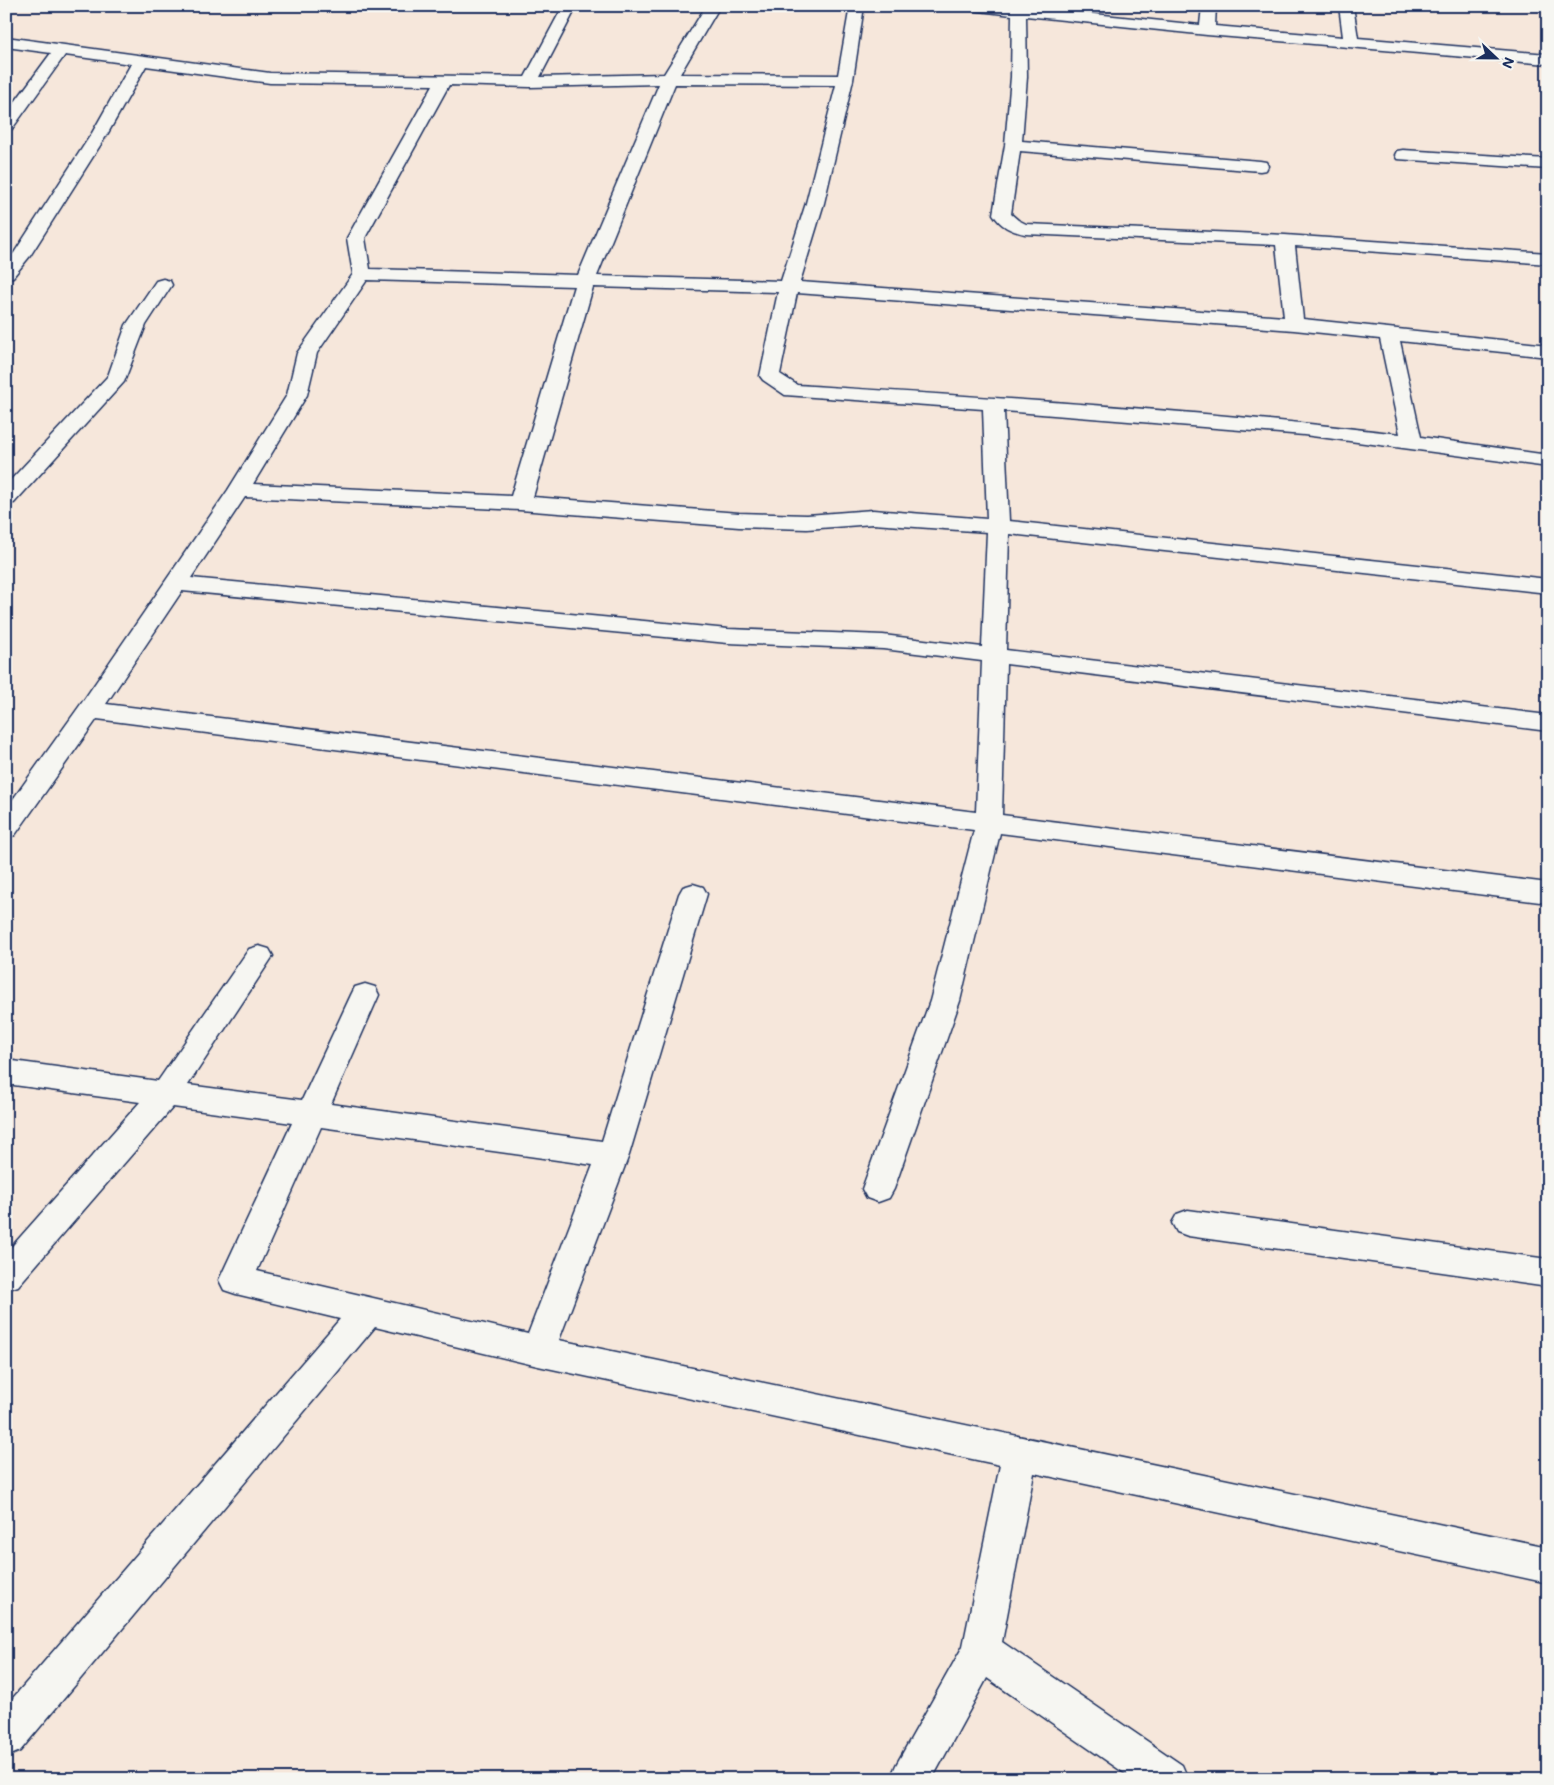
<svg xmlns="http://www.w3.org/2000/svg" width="1554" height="1785" font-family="Mali,sans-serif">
<rect width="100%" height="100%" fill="#f6e7db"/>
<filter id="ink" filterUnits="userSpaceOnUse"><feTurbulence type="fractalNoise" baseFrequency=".02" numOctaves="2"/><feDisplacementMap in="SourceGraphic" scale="10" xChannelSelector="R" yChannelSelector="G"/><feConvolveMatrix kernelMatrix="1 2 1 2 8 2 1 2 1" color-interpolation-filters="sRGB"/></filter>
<g filter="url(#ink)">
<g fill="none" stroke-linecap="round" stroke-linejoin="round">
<!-- minor casing -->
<g stroke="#1b2f5e" stroke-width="3">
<g id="minor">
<path d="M563,6h14l-37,71 124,-3 42,-68h14l-40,68 158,1 12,-69h14l-11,74 -29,123 -24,79 484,35 -8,-72 -251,-11c-14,-3 -24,-7 -32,-20l12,-69 6,-68 1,-62 -41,-5 -7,-4h53l183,19 2,-19h14l-1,20 128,11 -4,-31h14l5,32 190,16v10l-341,-29 -181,-19 1,61 -5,64 238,20 6,1 2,4 -2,4 -6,1 -240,-20 -9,63 7,6 8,4 259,11 263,18v11l-253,-18 8,73 245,26v12l-148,-16 21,96 127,18v12l-244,-32 -300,-24 5,110 539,58v14l-539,-59 -3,116 542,65v16l-542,-67 -4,151 546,68v20l-548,-70 -40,168 -66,188 -5,9 -11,4 -11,-4 -5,-9 68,-188 44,-171 -877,-111 -82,116 -9,3v-29l75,-105 147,-214 59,-95 10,-42 56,-79 -6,-36 86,-153 -163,-2 -124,-17 -38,67 -78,123 -17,21 -7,1v-17l8,-8 78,-120 39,-69 -66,-9 -53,74 -6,2v-17l45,-61 -45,-6v-10l264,36 255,4zM659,84l-81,191 -208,-6 -5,-31 84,-153 81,2zM675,84l161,1 -30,118 -25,78 -184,-5zM367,280l207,6 -63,210 -258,-12 54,-89 10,-42zM593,287l185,5 -18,84 3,4 22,15 198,14 4,110 -114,-9 -66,5 -68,-2 -206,-16zM797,293l497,37 86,9 20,95c-200,-24 -402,-36 -603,-49l-17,-11zM245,497l275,13 219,17 68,2 66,-5 114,8 -5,115 -99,-12 -155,-6 -537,-51zM182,591l546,52 155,6 99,12 -6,151 -870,-108z"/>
<path d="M1403,150l145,9v10l-151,-10 -2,-4 2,-4z"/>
<path d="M163,279l7,2 2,4 -26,40 -22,57 -110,121 -8,1v-19l102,-109 18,-51 30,-44z"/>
<path d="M693,884l10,3 4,7 -78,261 -70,185 989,207v36l-514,-110 -32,169 180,123 6,14h-55l-146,-101 -55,101h-42l6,-14 67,-119 37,-181 -462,-99 -163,-39 -355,424 -14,6v-51l334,-387 -104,-25 -12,-4 -5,-10 73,-157 -119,-16 -155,179 -12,4v-37l134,-151 -134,-18v-24l152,21 91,-132 10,-3 10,3 4,7 -85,129 114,15 49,-105 4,-8 10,-3 10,3 4,8 -48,109 271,37 77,-247 4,-7zM321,1127l272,38 -65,169 -271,-63z"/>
<path d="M1188,1210l360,49v28l-360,-51 -11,-4 -5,-9 5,-9z"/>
</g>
</g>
<!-- minor -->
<use href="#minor" fill="#f6f6f2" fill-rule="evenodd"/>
</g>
</g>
<!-- margin -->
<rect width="1554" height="1785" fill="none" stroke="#f6f6f2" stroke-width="25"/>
<rect x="12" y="12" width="1529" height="1760" fill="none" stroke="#1b2f5e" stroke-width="2" filter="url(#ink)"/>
<!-- north arrow -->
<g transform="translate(1496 58) rotate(112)" stroke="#f6f6f2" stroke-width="4" paint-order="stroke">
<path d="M0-4L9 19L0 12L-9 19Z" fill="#1b2f5e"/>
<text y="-8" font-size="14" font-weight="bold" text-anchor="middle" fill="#1b2f5e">N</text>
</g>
</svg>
